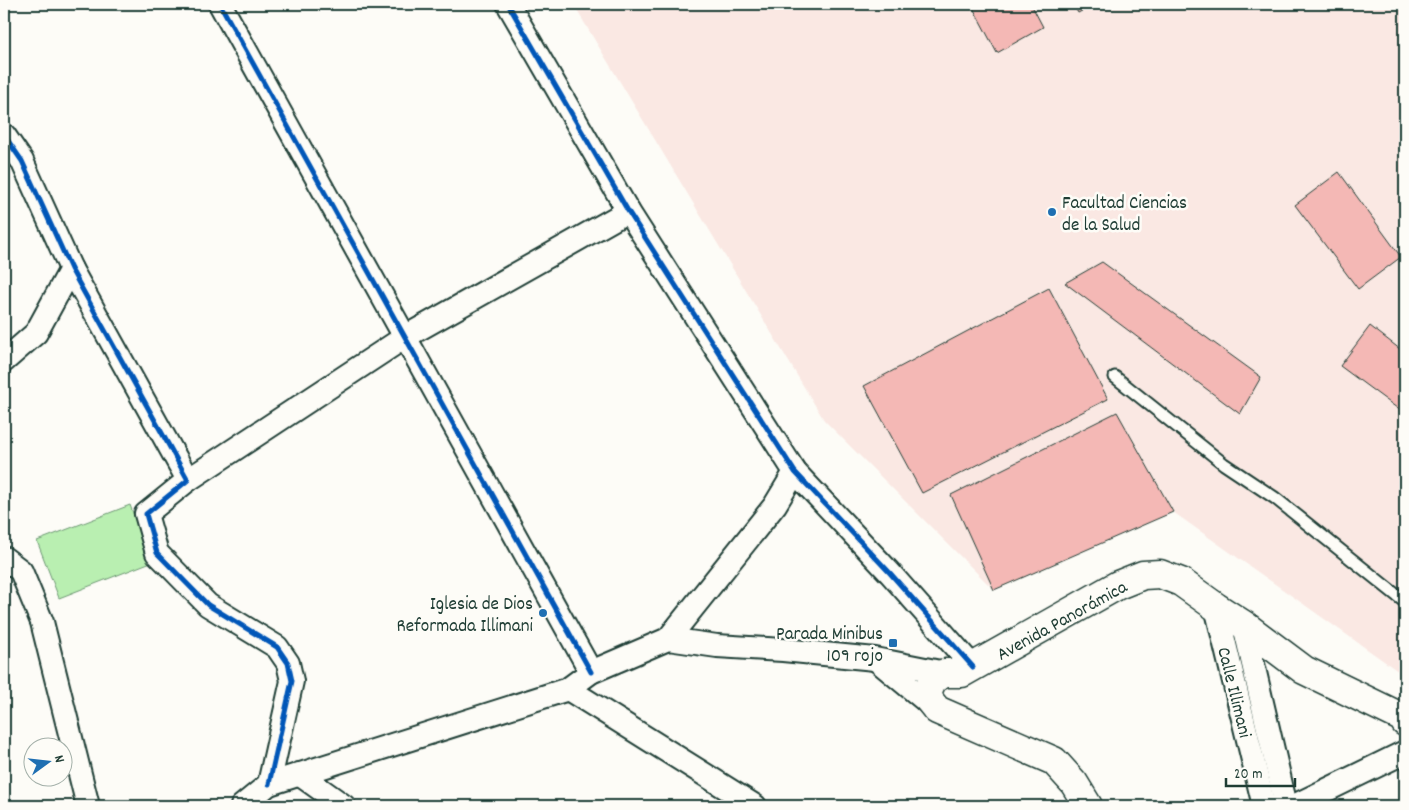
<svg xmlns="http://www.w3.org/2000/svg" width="1409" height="810" font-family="Dekko,sans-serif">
<rect width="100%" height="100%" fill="#fdfcf7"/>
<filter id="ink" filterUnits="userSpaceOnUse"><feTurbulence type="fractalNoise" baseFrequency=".02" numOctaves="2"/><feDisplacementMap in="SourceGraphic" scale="10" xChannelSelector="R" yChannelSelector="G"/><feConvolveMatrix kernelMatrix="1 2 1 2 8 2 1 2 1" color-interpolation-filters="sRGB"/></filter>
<g filter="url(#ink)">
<!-- built -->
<path fill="#fae8e3" d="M573,4h832v672l-232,-164 -179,78 -170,-170z"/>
<!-- green -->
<path fill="#b9efb1" stroke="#6c9672" d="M130,505l21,57 -92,36 -22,-57z"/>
<!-- building -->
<g fill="#f4b8b5" stroke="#1f3d34">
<path d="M971,4h60l12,23 -46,26z"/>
<path d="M1073,4h22l-17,9z"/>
<path d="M1339,172l62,85 -43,32 -63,-84z"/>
<path d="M1102,262l159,115 -21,37 -175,-131z"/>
<path d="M1049,288l59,111 -186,94 -58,-107z"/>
<path d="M1370,326l35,27v61l-65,-48z"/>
<path d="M1117,412l56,100 -179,78 -43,-95z"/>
</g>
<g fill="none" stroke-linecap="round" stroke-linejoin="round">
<!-- lane casing -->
<g stroke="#1f3d34" stroke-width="15">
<path id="lane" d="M1115,377l109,87 51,34 130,104"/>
</g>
<!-- street casing -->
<g stroke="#1f3d34" stroke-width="26">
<g id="street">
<path d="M220,4l371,668"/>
<path d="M508,4l120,207 167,261 95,101 83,94"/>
<path d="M4,135l18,26 49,108 117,211 -42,34 11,39 51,52 69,42 11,16 4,18 -23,103"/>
<path d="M4,361l32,-28 35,-64"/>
<path d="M188,480l217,-143 223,-126"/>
<path d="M4,558l17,13 21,51 46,184"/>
<path d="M1216,607l48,199"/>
<path d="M1244,625l42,181"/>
<path d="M668,639l107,-134 20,-33"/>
<path d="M878,661l59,49"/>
<path d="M568,689l187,117"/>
<path d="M299,774l45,32"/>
<path d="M242,806l27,-22 299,-95 23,-17 77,-33 49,7 66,4 92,9 70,14"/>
<path d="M1294,806l111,-54"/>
</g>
</g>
<!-- primary casing -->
<g stroke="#1f3d34" stroke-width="31">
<path id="primary" d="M1088,806l-14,-23 -20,-22 -117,-51 -8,-10 -1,-10 5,-11 12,-6h17l156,-88 25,-10 17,-1 21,8 35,25 28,18 60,45 99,48 2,4"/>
</g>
<!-- lane -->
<use href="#lane" stroke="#fdfcf7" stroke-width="11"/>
<!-- street -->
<use href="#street" stroke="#fdfcf7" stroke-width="22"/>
<!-- primary -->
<use href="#primary" stroke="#fdfcf7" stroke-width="28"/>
<!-- cycleway casing -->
<g stroke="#fdfcf7" stroke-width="8">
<g id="cycleway">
<path d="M220,4l371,668"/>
<path d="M508,4l120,207 167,261 95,101 83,94"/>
<path d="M4,135l18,26 49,108 117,211 -42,34 11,39 51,52 69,42 11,16 4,18 -23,103"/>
</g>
</g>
<!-- cycleway -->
<use href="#cycleway" stroke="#0057b8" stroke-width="5"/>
</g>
</g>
<!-- markers -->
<g fill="#1f6fb2" stroke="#fdfcf7" stroke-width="2">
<circle cx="1052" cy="212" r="5"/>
<circle cx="543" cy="613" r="5"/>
<rect x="888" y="638" width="10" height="10" rx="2.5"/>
</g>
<g text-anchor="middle" stroke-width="5" stroke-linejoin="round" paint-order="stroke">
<!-- poi labels -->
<g font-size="19" fill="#1f3d34" stroke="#fdfcf7" text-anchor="end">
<text x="1062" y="208" text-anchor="start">Facultad Ciencias<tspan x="1062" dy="22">de la Salud</tspan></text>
<text x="533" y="609">Iglesia de Dios<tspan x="533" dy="22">Reformada Illimani</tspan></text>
<text x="883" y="639">Parada Minibus<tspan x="883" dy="22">109 rojo</tspan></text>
</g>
<!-- street labels -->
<g font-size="19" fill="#1f3d34" stroke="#fdfcf7">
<text transform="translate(1061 619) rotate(-29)" y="7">Avenida Panorámica</text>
<text transform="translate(1236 692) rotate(76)" y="7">Calle Illimani</text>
</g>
</g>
<!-- margin -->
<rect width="1409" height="810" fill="none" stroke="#fdfcf7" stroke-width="20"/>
<rect x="10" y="10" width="1389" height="790" fill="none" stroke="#1f3d34" stroke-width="2" filter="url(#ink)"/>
<!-- north arrow -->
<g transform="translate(48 762) rotate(75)"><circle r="24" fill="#fdfcf7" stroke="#a4b0a9"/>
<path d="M0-4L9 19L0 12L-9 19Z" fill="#1f6fb2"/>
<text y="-8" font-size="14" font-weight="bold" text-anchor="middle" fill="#1f3d34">N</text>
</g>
<!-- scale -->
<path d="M1226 778v8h69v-8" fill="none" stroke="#1f3d34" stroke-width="2.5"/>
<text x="1234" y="778" font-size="15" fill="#1f3d34" stroke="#fdfcf7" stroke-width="4" paint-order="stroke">20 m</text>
</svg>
